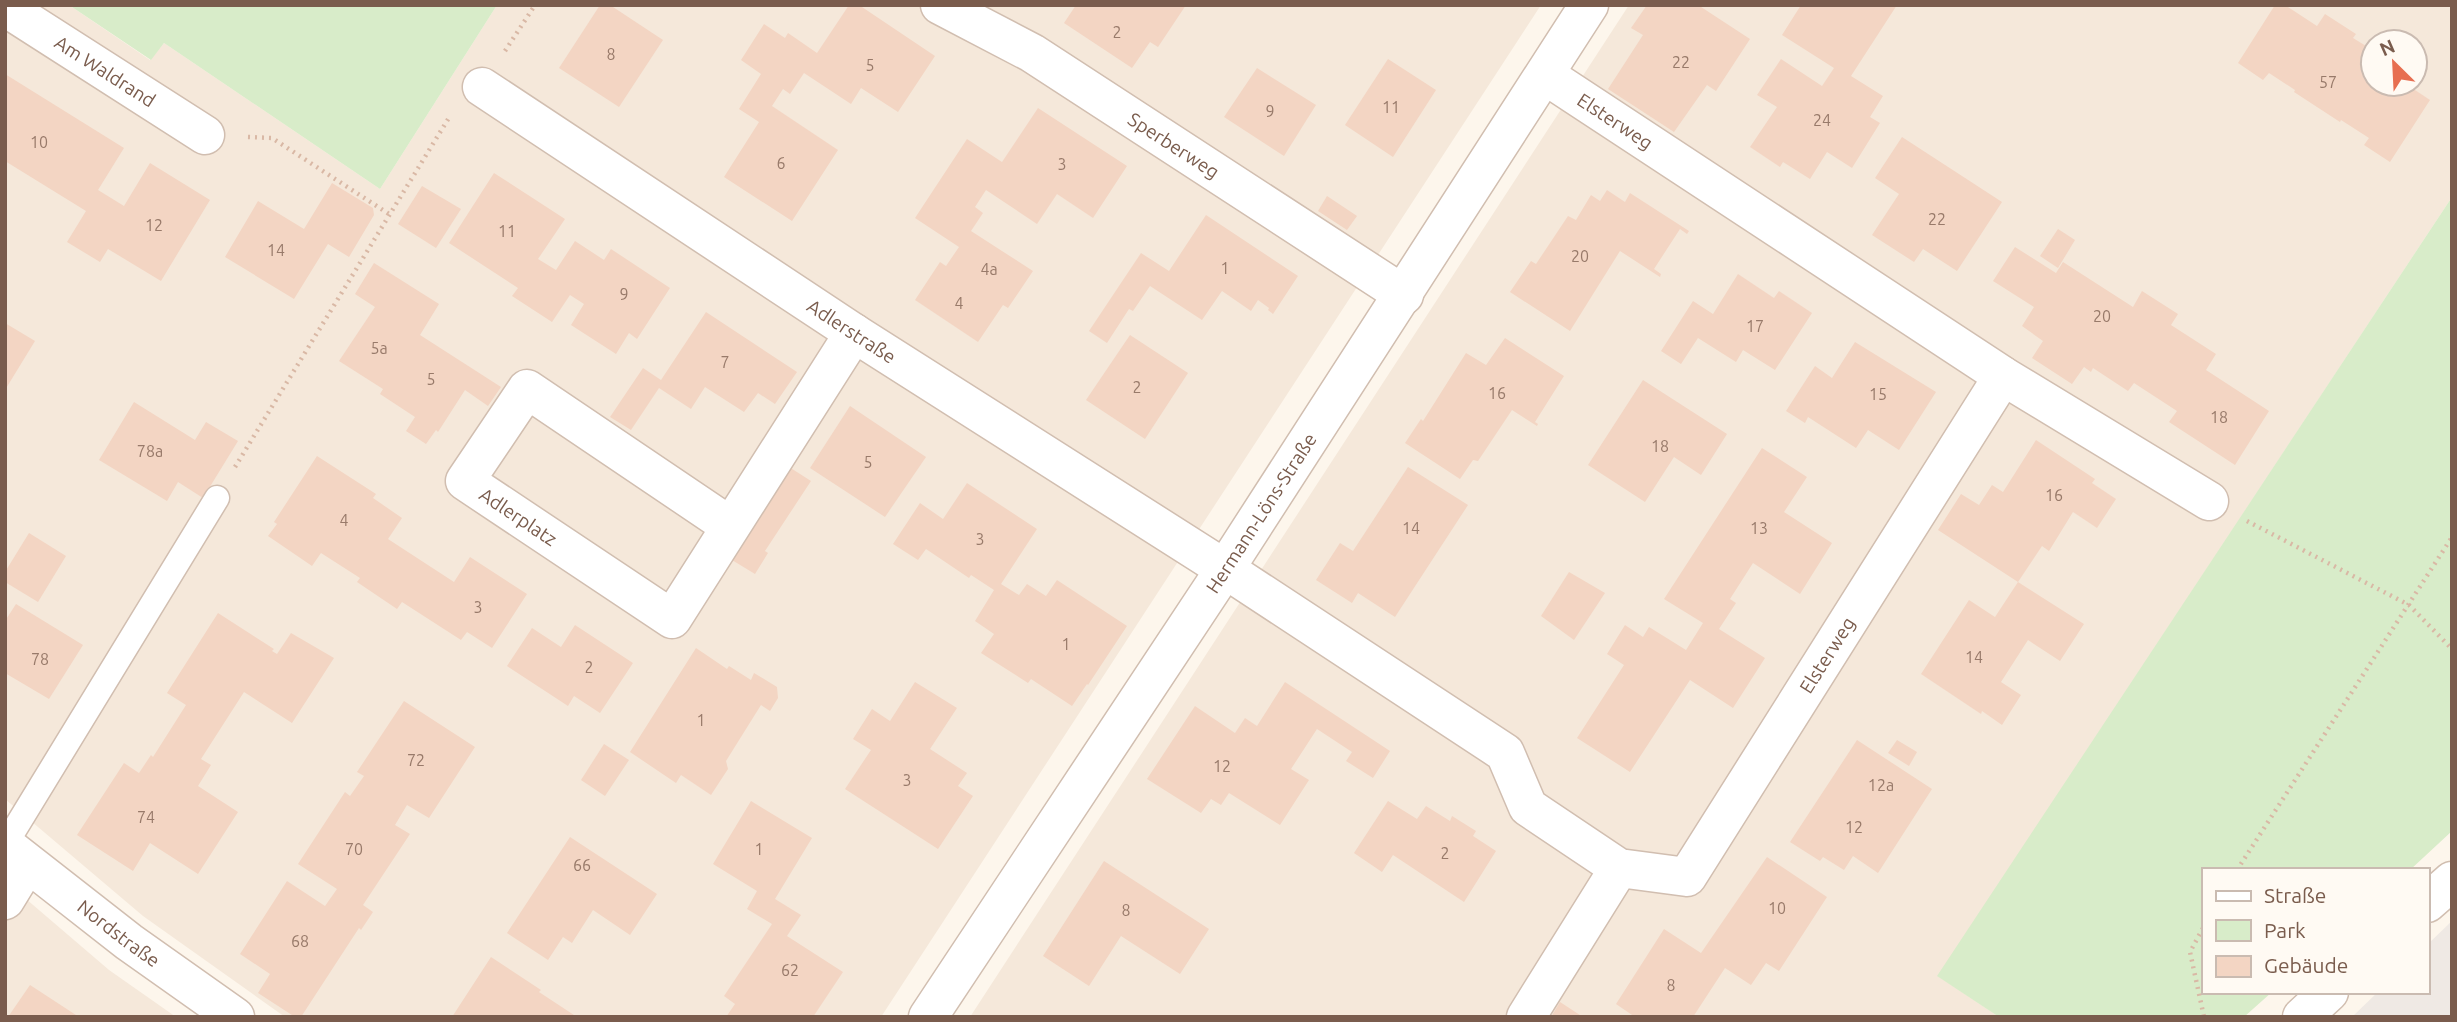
<svg xmlns="http://www.w3.org/2000/svg" width="2457" height="1022" font-family="Ubuntu,sans-serif">
<rect width="100%" height="100%" fill="#fdf6ec"/>
<!-- residential -->
<g fill="#f5e8da" fill-rule="evenodd">
<path d="M5,5h64l81,55 14,-17 216,146 117,-184h1044l-660,1012h-596l-142,-101 -138,-117z"/>
<path d="M1629,5h823v192l-514,779 61,41h-1029zM2373,42h42v42h-42z"/>
<path d="M5,881l104,89 67,47h-171z"/>
</g>
<!-- industrial -->
<path fill="#efe9e4" d="M2452,921v96h-100l26,-25h49v-47z"/>
<!-- green -->
<g fill="#d8ecc9">
<path d="M69,5h428l-117,184 -216,-146 -13,17z"/>
<path d="M2452,197v634l-42,39h-207v122h69l-28,25h-245l-62,-41z"/>
</g>
<!-- building -->
<g fill="#f3d5c3">
<path d="M600,5h10l53,35 -44,67 -60,-39z"/>
<path d="M849,5h10l76,51 -37,56 -37,-24 -10,16 -47,-31 -14,21 -7,-5 -11,17 66,44 -46,71 -68,-44 35,-55 -20,-13 22,-35 -20,-14 23,-36 21,14 3,-5 29,20z"/>
<path d="M1076,5h110l-28,42 -8,-5 -18,26 -68,-45z"/>
<path d="M1647,5h51l52,34 -34,52 -9,-6 -33,47 -66,-43 35,-54 -12,-7z"/>
<path d="M1801,5h96l-46,71 32,20 -13,21 10,6 -28,45 -25,-16 -17,27 -27,-17 -3,5 -30,-20 27,-40 -20,-12 24,-36 41,27 12,-18 -52,-33z"/>
<path d="M2275,5h10l32,21 8,-12 31,20 -3,4 13,8 3,-3 4,2v39h33l24,16 -40,62 -26,-17 5,-7 -28,-18 -1,2 -46,-30 1,-2 -26,-17 -6,7 -25,-17z"/>
<path d="M1388,59l48,31 -43,67 -48,-32z"/>
<path d="M1257,68l59,37 -32,51 -60,-39z"/>
<path d="M5,74l119,74 -26,42 26,16 26,-43 60,37 -49,81 -53,-32 -8,13 -33,-20 19,-31 -81,-50z"/>
<path d="M1038,108l89,58 -34,52 -36,-24 -20,30 -51,-34 -11,17 8,6 -12,18 62,40 -25,37 -5,-3 -25,37 -63,-42 25,-38 6,4 13,-19 -44,-29 52,-79 35,23z"/>
<path d="M1902,137l100,65 -45,69 -34,-22 -9,13 -42,-27 27,-41 -24,-16z"/>
<path d="M494,173l71,46 -27,40 18,11 19,-29 29,19 7,-11 59,39 -33,51 -8,-6 -13,21 -45,-29 13,-21 -14,-9 -18,27 -40,-26 6,-8 -69,-45z"/>
<path d="M332,183l41,25 1,7 -25,42 -21,-13 -34,55 -69,-42 33,-56 46,28z"/>
<path d="M422,186l39,23 -25,39 -38,-24z"/>
<path d="M1607,190l18,12 5,-9 59,38 -2,3 -7,-5 -26,40 7,5 -1,3 -40,-26 -50,80 -60,-39 21,-31 5,3 32,-48 8,4 15,-25 9,6z"/>
<path d="M1327,196l30,20 -10,14 -29,-19z"/>
<path d="M1206,215l92,61 -25,38 -5,-4 1,-2 -11,-8 -7,11 -29,-20 -20,29 -52,-34 -17,25 -4,-2 -22,34 -18,-12 52,-78 28,18z"/>
<path d="M2058,229l17,11 -17,28 -18,-12z"/>
<path d="M2015,247l41,26 7,-11 70,45 9,-16 36,23 -7,11 45,29 -10,16 63,41 -34,54 -66,-43 8,-11 -43,-28 -6,8 -35,-23 -2,4 -7,-5 -12,17 -40,-26 11,-17 -21,-15 12,-19 -41,-26z"/>
<path d="M374,263l65,41 -19,31 81,52 -13,19 -23,-16 -27,42 -2,-2 -10,14 -20,-13 9,-14 -35,-23 3,-5 -44,-28 36,-54 -20,-13z"/>
<path d="M1738,274l36,24 5,-7 33,22 -37,57 -32,-20 -7,12 -38,-24 -17,26 -20,-13 32,-50 20,13z"/>
<path d="M706,312l91,60 -22,32 -17,-11 -14,19 -39,-25 -14,22 -32,-21 -28,42 -21,-13 33,-49 18,12z"/>
<path d="M5,323l30,18 -30,49z"/>
<path d="M1130,335l58,38 -43,66 -59,-39z"/>
<path d="M1505,338l59,38 -29,46 3,2 -1,2 -25,-16 -34,51 -5,-1 -13,19 -55,-36 16,-24 2,2 43,-68 20,12z"/>
<path d="M1855,342l81,50 -37,58 -31,-20 -12,18 -48,-31 -3,6 -19,-12 29,-45 17,12z"/>
<path d="M1643,380l84,54 -26,41 -27,-18 -29,45 -57,-37z"/>
<path d="M134,402l61,38 11,-18 32,19 -35,57 -25,-16 -11,19 -68,-41z"/>
<path d="M850,406l76,51 -41,60 -75,-49z"/>
<path d="M2036,440l59,39 -3,4 24,16 -19,29 -24,-16 -24,39 -7,-5 -24,36 -80,-52 23,-36 18,11 13,-20 11,7z"/>
<path d="M1762,448l45,29 -23,35 48,31 -32,51 -47,-31 -23,36 6,4 -17,26 46,29 -32,50 -43,-28 -60,92 -53,-34 47,-73 -17,-11 18,-29 18,12 6,-10 37,23 17,-27 -39,-24z"/>
<path d="M317,456l59,38 -3,4 29,20 -14,21 66,43 16,-25 57,37 -35,54 -25,-16 -6,8 -59,-38 -5,7 -40,-27 3,-4 -39,-25 -9,13 -44,-30 9,-12 -3,-2z"/>
<path d="M786,465l25,16 -46,70 3,2 -13,21 -28,-17z"/>
<path d="M1408,467l60,38 -73,112 -37,-24 -6,10 -36,-23 24,-37 13,8z"/>
<path d="M967,483l70,46 -36,55 18,11 8,-11 19,12 11,-16 70,46 -39,59 -1,-1 -15,22 -41,-27 -3,4 -47,-30 13,-19 -19,-13 19,-31 -23,-15 -2,3 -43,-29 -8,11 -25,-16 27,-41 23,16z"/>
<path d="M29,533l37,23 -28,46 -33,-20v-10z"/>
<path d="M1569,572l36,21 -31,47 -33,-24z"/>
<path d="M2018,582l66,42 -24,37 -32,-21 -27,42 20,13 -19,30 -20,-14 -1,3 -60,-40 48,-74 26,17z"/>
<path d="M16,604l67,41 -34,54 -44,-26v-52z"/>
<path d="M218,613l56,36 -2,2 5,3 14,-21 43,25 -42,65 -48,-31 -43,67 10,6 -13,21 40,26 -40,62 -48,-31 -17,28 -56,-36 47,-72 15,10 12,-18 2,2 33,-52 -19,-12z"/>
<path d="M575,625l58,38 -33,50 -26,-17 -6,10 -61,-40 25,-38 29,19z"/>
<path d="M696,648l31,21 2,-3 22,14 3,-7 23,14 1,11 -8,13 -9,-6 -35,56 2,8 -17,26 -30,-20 -5,8 -46,-31z"/>
<path d="M915,682l42,26 -27,41 37,24 -9,13 15,10 -35,53 -93,-60 26,-39 -18,-11 19,-30 18,12z"/>
<path d="M1285,682l105,69 -17,27 -27,-17 6,-9 -35,-23 -26,40 18,11 -29,45 -51,-32 -8,12 -10,-6 -10,14 -54,-34 48,-73 40,27 10,-15 12,8z"/>
<path d="M404,701l71,46 -46,71 -22,-13 -12,20 15,9 -47,71 10,7 -12,18 -2,-2 -58,89h-6l-37,-24 12,-19 -30,-20 47,-73 38,25 12,-17 -39,-25 47,-72 5,4 14,-20 -7,-4z"/>
<path d="M1857,740l75,49 -54,84 -25,-17 -9,14 -21,-13 -3,4 -30,-19z"/>
<path d="M1897,740l20,12 -8,14 -21,-13z"/>
<path d="M604,744l25,16 -24,36 -24,-16z"/>
<path d="M751,801l61,37 -37,61 26,16 -14,21 56,36 -30,45h-87l9,-13 -11,-8 48,-72 -25,-15 10,-18 -44,-27z"/>
<path d="M1388,801l29,18 9,-13 24,15 2,-5 24,15 -3,5 23,15 -32,51 -71,-47 -11,17 -28,-19z"/>
<path d="M570,837l87,57 -27,41 -37,-25 -21,33 -9,-6 -15,23 -41,-27z"/>
<path d="M1767,857l60,40 -48,74 -13,-8 -15,22 -26,-17 -32,49h-58l-19,-13 48,-75 37,24z"/>
<path d="M1104,861l105,68 -29,45 -59,-38 -32,50 -46,-30z"/>
<path d="M491,957l50,33 -2,2 38,25h-125z"/>
<path d="M30,985l49,32h-71z"/>
<path d="M1560,1002l23,15h-32z"/>
</g>
<g fill="none" stroke-linecap="round" stroke-linejoin="round">
<!-- service casing -->
<g stroke="#d1beb0" stroke-width="27">
<path id="service" d="M5,845l212,-347"/>
</g>
<!-- minor casing -->
<g stroke="#d1beb0" stroke-width="41">
<g id="minor">
<path id="s1" d="M940,5l92,48 372,242"/>
<path id="s2" d="M5,7l200,128"/>
<path id="s3" d="M1545,75l458,301 206,125"/>
<path id="s4" d="M482,87l372,246 371,236 280,184 23,54 91,61 68,9 316,-501"/>
<path id="s5" d="M730,526l-203,-137 -62,92 207,138 182,-286"/>
<path id="s6" d="M5,845l124,97 106,75"/>
<path d="M5,900l22,-36"/>
<path d="M2427,903l25,-22"/>
<path id="s7" d="M928,1017l297,-448 364,-564"/>
<path d="M1526,1017l93,-149"/>
<path d="M2302,1017l27,-25"/>
</g>
</g>
<!-- path -->
<g stroke="#d9b8a5" stroke-width="4.5" stroke-dasharray="2 5" stroke-linecap="butt">
<path d="M505,51l30,-46"/>
<path d="M248,137l24,1 117,76"/>
<path d="M235,467l215,-351"/>
<path d="M2247,521l162,84 43,44"/>
<path d="M2237,870l215,-333"/>
<path d="M2203,928l-13,24 14,65"/>
</g>
<!-- service -->
<use href="#service" stroke="#fff" stroke-width="24"/>
<!-- minor -->
<use href="#minor" stroke="#fff" stroke-width="38"/>
</g>
<g text-anchor="middle" stroke-width="5" stroke-linejoin="round" paint-order="stroke">
<!-- number labels -->
<g font-size="16" fill="#987a6a">
<text x="1117" y="38">2</text>
<text x="611" y="60">8</text>
<text x="1681" y="68">22</text>
<text x="870" y="71">5</text>
<text x="2328" y="88">57</text>
<text x="1391" y="113">11</text>
<text x="1270" y="117">9</text>
<text x="1822" y="126">24</text>
<text x="39" y="148">10</text>
<text x="781" y="169">6</text>
<text x="1062" y="170">3</text>
<text x="1937" y="225">22</text>
<text x="154" y="231">12</text>
<text x="507" y="237">11</text>
<text x="276" y="256">14</text>
<text x="1580" y="262">20</text>
<text x="1225" y="274">1</text>
<text x="989" y="275">4a</text>
<text x="624" y="300">9</text>
<text x="959" y="309">4</text>
<text x="2102" y="322">20</text>
<text x="1755" y="332">17</text>
<text x="379" y="354">5a</text>
<text x="725" y="368">7</text>
<text x="431" y="385">5</text>
<text x="1137" y="393">2</text>
<text x="1497" y="399">16</text>
<text x="1878" y="400">15</text>
<text x="2219" y="423">18</text>
<text x="1660" y="452">18</text>
<text x="150" y="457">78a</text>
<text x="868" y="468">5</text>
<text x="2054" y="501">16</text>
<text x="344" y="526">4</text>
<text x="1411" y="534">14</text>
<text x="1759" y="534">13</text>
<text x="980" y="545">3</text>
<text x="478" y="613">3</text>
<text x="1066" y="650">1</text>
<text x="1974" y="663">14</text>
<text x="40" y="665">78</text>
<text x="589" y="673">2</text>
<text x="701" y="726">1</text>
<text x="416" y="766">72</text>
<text x="1222" y="772">12</text>
<text x="907" y="786">3</text>
<text x="1881" y="791">12a</text>
<text x="146" y="823">74</text>
<text x="1854" y="833">12</text>
<text x="354" y="855">70</text>
<text x="759" y="855">1</text>
<text x="1445" y="859">2</text>
<text x="582" y="871">66</text>
<text x="1777" y="914">10</text>
<text x="1126" y="916">8</text>
<text x="300" y="947">68</text>
<text x="790" y="976">62</text>
<text x="1671" y="991">8</text>
</g>
<!-- street labels -->
<g font-size="19" fill="#7a5c4d" stroke="#fffaf3">
<text dy="7" stroke="none"><textPath href="#s2" startOffset="119">Am Waldrand</textPath></text>
<text dy="7" stroke="none"><textPath href="#s3" startOffset="84">Elsterweg</textPath></text>
<text dy="7" stroke="none"><textPath href="#s1" startOffset="273">Sperberweg</textPath></text>
<text dy="7" stroke="none"><textPath href="#s4" startOffset="443">Adlerstraße</textPath></text>
<text dy="7" stroke="none"><textPath href="#s7" startOffset="604">Hermann-Löns-Straße</textPath></text>
<text dy="7" stroke="none"><textPath href="#s5" startOffset="420">Adlerplatz</textPath></text>
<text dy="7" stroke="none"><textPath href="#s4" startOffset="1720">Elsterweg</textPath></text>
<text dy="7" stroke="none"><textPath href="#s6" startOffset="144">Nordstraße</textPath></text>
</g>
</g>
<!-- border -->
<rect width="2457" height="1022" fill="none" stroke="#7a5c4d" stroke-width="14"/>
<!-- legend -->
<rect x="2202" y="868" width="228" height="126" fill="#fffaf3" stroke="#cabbb1" stroke-width="2"/>
<rect x="2216" y="891" width="35" height="10" fill="#ffffff" stroke="#cabbb1" stroke-width="2"/>
<text x="2264" y="903" font-size="21" fill="#7a5c4d">Straße</text>
<rect x="2216" y="920" width="35" height="21" fill="#d8ecc9" stroke="#cabbb1" stroke-width="2"/>
<text x="2264" y="938" font-size="21" fill="#7a5c4d">Park</text>
<rect x="2216" y="956" width="35" height="21" fill="#f3d5c3" stroke="#cabbb1" stroke-width="2"/>
<text x="2264" y="973" font-size="21" fill="#7a5c4d">Gebäude</text>
<!-- north arrow -->
<g transform="translate(2394 63) rotate(336)"><circle r="33" fill="#fffaf3" stroke="#cabbb1" stroke-width="2"/>
<path d="M0-5L12 26L0 18L-12 26Z" fill="#e76f51"/>
<text y="-10" font-size="19" font-weight="bold" text-anchor="middle" fill="#7a5c4d">N</text>
</g>
</svg>
